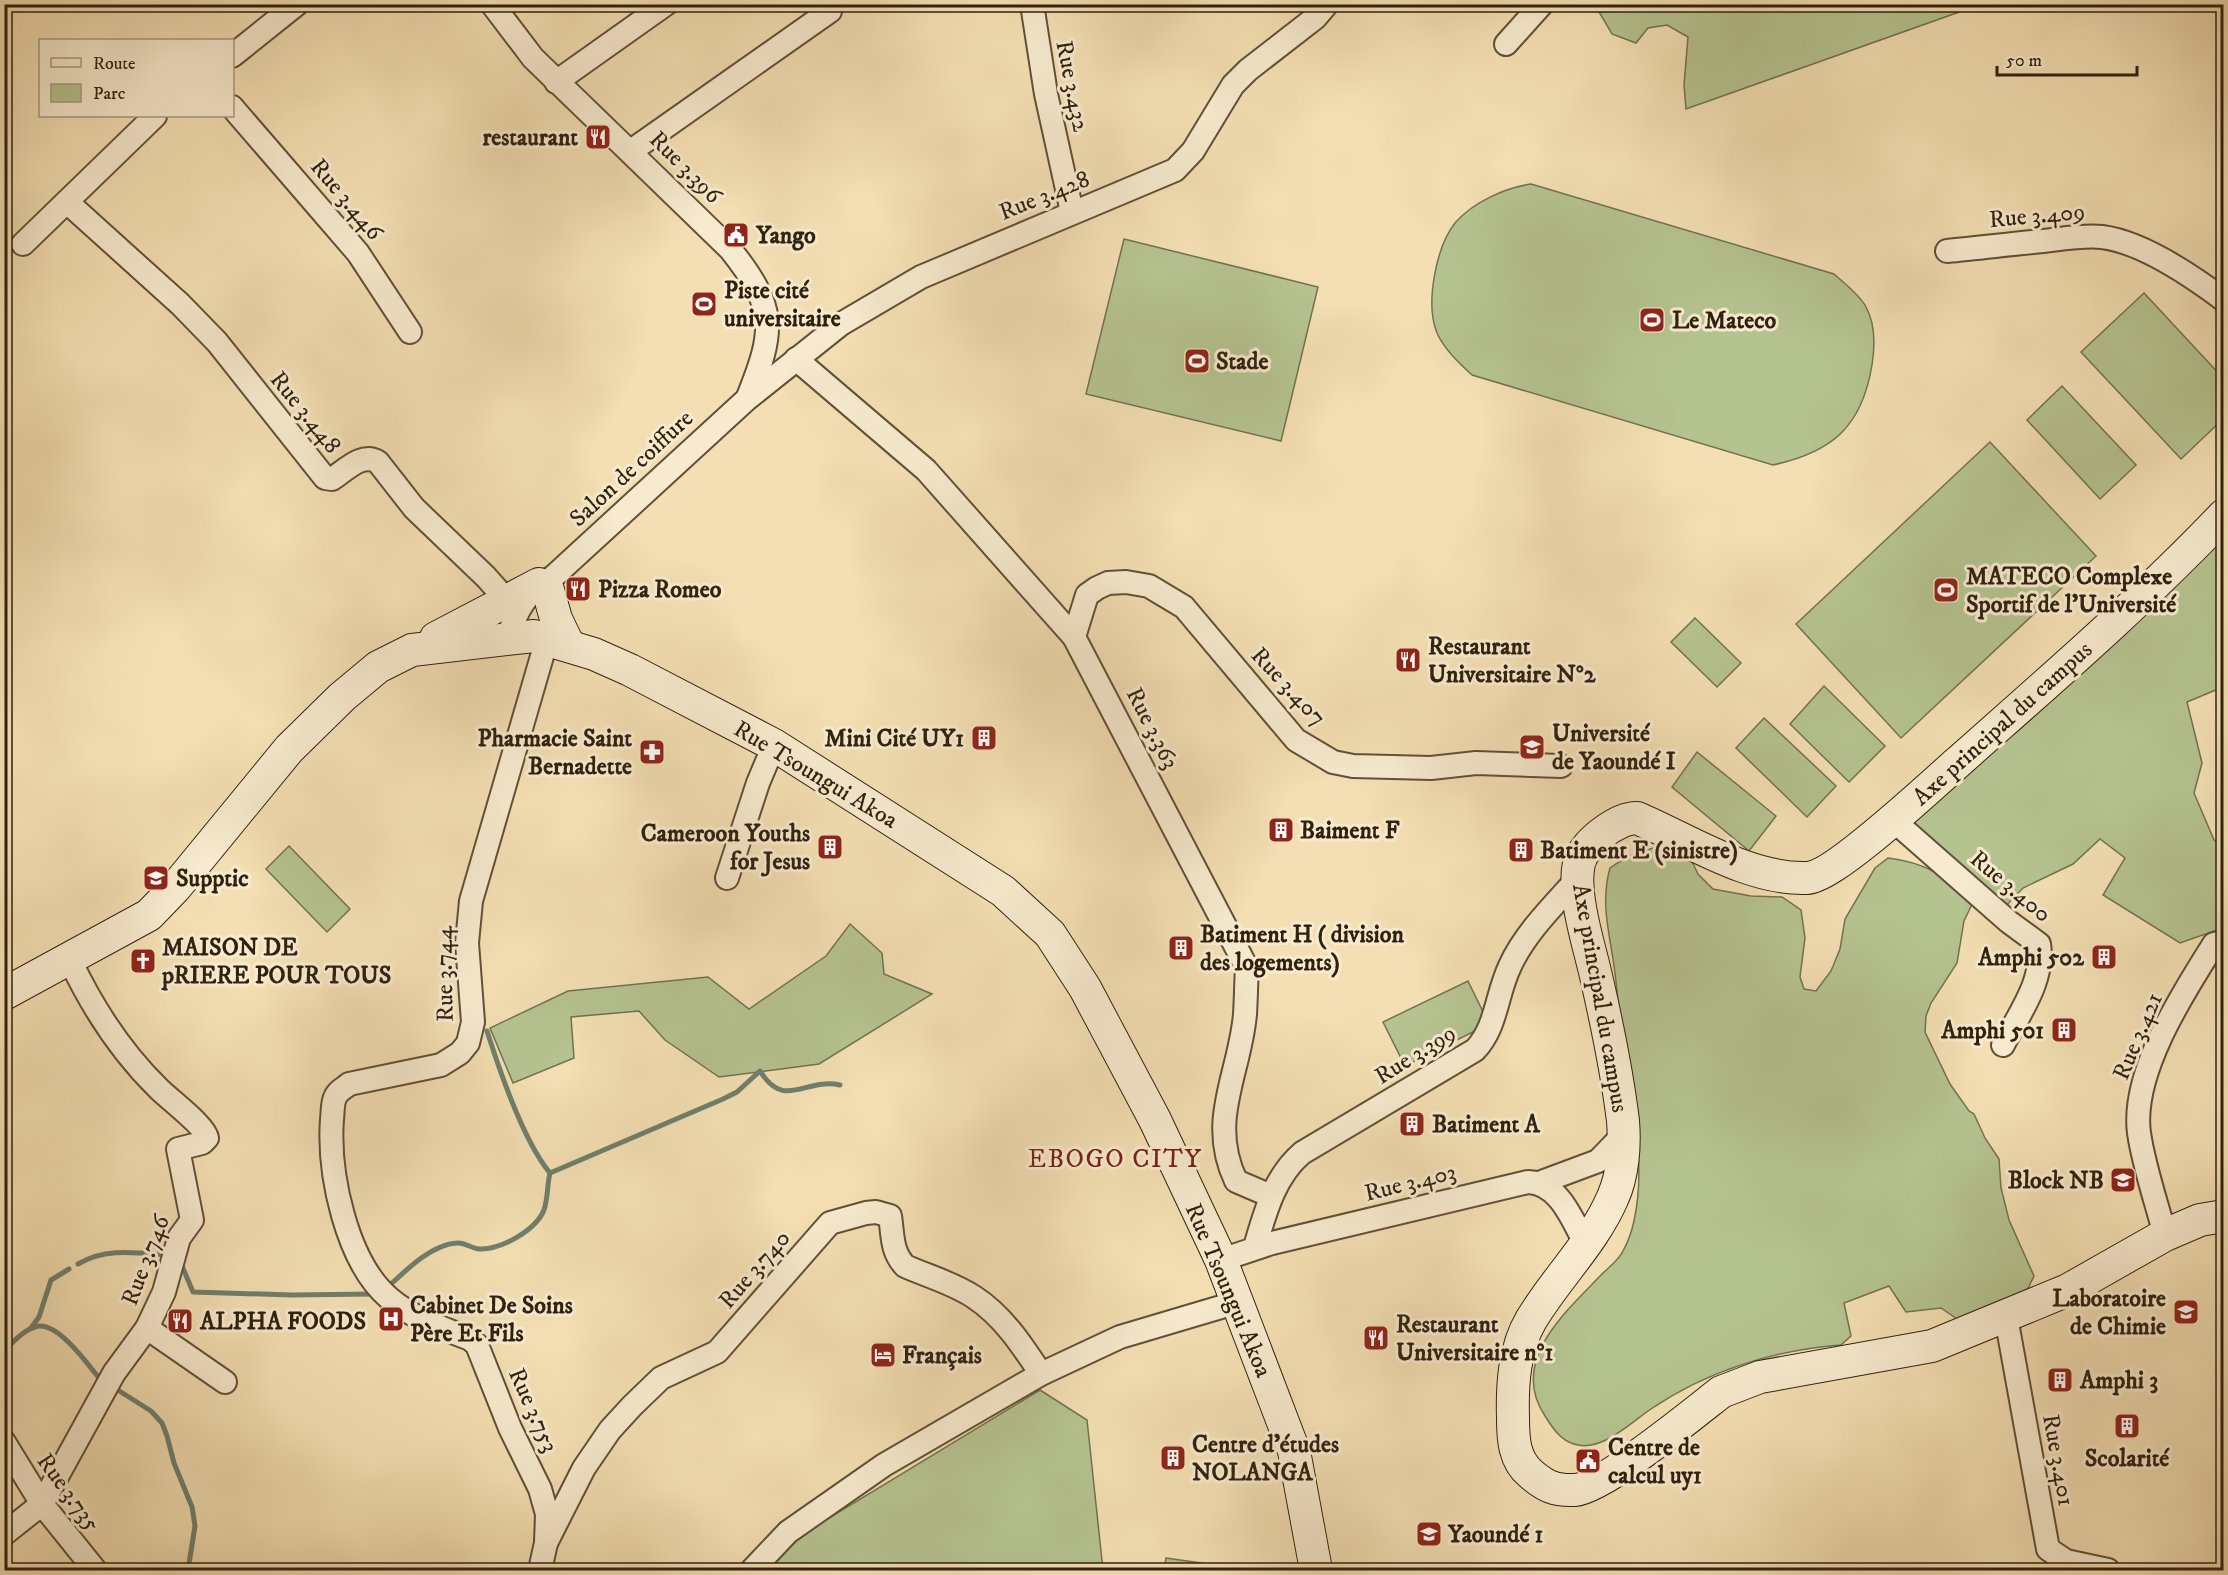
<svg xmlns="http://www.w3.org/2000/svg" width="2228" height="1575" font-family="'IM FELL DW Pica',serif">
<rect width="100%" height="100%" fill="#f3dfb3"/>
<filter id="stains"><feTurbulence type="fractalNoise" baseFrequency=".00333" numOctaves="4"/><feColorMatrix values="0 0 0 0 .2 0 0 0 0 .09 0 0 0 0 .02 0 0 0 .5 -.17"/></filter>
<radialGradient id="worn" r=".72"><stop offset=".6" stop-color="#630" stop-opacity="0"/><stop offset="1" stop-color="#630" stop-opacity=".3"/></radialGradient>
<!-- green -->
<g fill="#b5c390" stroke="#727250" stroke-width="1.5">
<path d="M1595,5v-1l384,1 -293,104 -2,-24 4,-48 -21,-12 -19,3 -12,15 -24,-9z"/>
<path d="M1531,184l303,90c10,9 26,21 32,33 10,18 9,39 6,58 -10,61 -39,87 -99,100l-301,-90c-13,-12 -28,-26 -35,-42 -12,-29 -1,-86 18,-110 18,-21 50,-35 76,-39z"/>
<path d="M1124,239l194,48 -37,154 -195,-47z"/>
<path d="M2144,293l79,85v41l-42,40 -100,-107z"/>
<path d="M2062,386l74,79 -36,34 -73,-79z"/>
<path d="M1990,442l106,114 -195,182 -105,-114z"/>
<path d="M2223,515v172l-36,15 15,61 -8,30 20,47 9,6v82l-43,15 -77,-48 22,-37 -25,-19 -27,25 -50,24 -24,25 -106,-93z"/>
<path d="M1695,618l46,45 -24,24 -46,-45z"/>
<path d="M1824,686l61,60 -36,36 -59,-58z"/>
<path d="M1764,718l72,68 -29,31 -71,-69z"/>
<path d="M1697,752l79,64 -27,35 -77,-64z"/>
<path d="M289,846l61,63 -23,23 -61,-63z"/>
<path d="M1673,846l16,9 9,19 15,15 38,7 31,1 19,13 4,28 -5,39 4,12 12,2 15,-20 9,-22 5,-30 30,-51 13,-10c36,4 60,19 86,42l-10,21 -7,42 -26,40 -5,13 -1,16 25,52 19,27 5,3 11,24 14,21 2,29 8,32 25,56 -8,16 -66,29 -19,-13 -35,4 -17,-26 -45,17 7,33 -10,9c-67,5 -134,26 -190,64 -21,14 -50,44 -77,35 -14,-4 -22,-17 -29,-28 -37,-56 22,-105 56,-141 7,-7 18,-15 22,-24 5,-9 9,-21 11,-30 13,-61 -3,-110 -11,-170 -4,-30 -5,-61 -10,-92 -5,-31 -12,-59 -3,-91 21,-15 37,-21 63,-22z"/>
<path d="M850,924l32,29 2,21 48,20 -113,70 -100,13 -54,-37 -26,-29 -68,6 3,41 -61,25 -23,-55 78,-37 140,-14 41,32 77,-53z"/>
<path d="M1468,981l21,43 -84,42 -22,-44z"/>
<path d="M1040,1390l47,30 16,150h-345l15,-18z"/>
<path d="M1166,1558l85,12h-87z"/>
</g>
<g fill="none" stroke-linecap="round" stroke-linejoin="round">
<!-- stream -->
<g stroke="#707f6d" stroke-width="5">
<path d="M487,1031c13,41 36,110 63,142"/>
<path d="M550,1173l173,-74 14,-7 23,-21c25,40 45,6 80,14"/>
<path d="M180,1261l13,31 99,3 83,-1"/>
<path d="M78,1264c28,-17 60,-11 92,-9"/>
<path d="M388,1287c17,-16 44,-43 69,-44 8,-1 15,6 22,6 22,1 57,-19 65,-39 4,-12 3,-25 6,-37"/>
<path d="M31,1328l8,-11 12,-37 18,-11"/>
<path d="M4,1351c9,-9 21,-23 35,-25 20,-2 48,37 60,52"/>
<path d="M113,1387l38,24 11,12 5,13 7,27 18,44 3,19 -7,44"/>
</g>
<!-- street casing -->
<g stroke="#615038" stroke-width="26">
<g id="street">
<path d="M492,4l41,54 197,191c47,59 45,81 18,148"/>
<path d="M1032,4l14,90 26,118"/>
<path d="M1506,44l36,-40"/>
<path d="M232,56l65,-52"/>
<path d="M556,82l110,-78"/>
<path d="M232,107l126,146 52,79"/>
<path d="M631,151l199,-140"/>
<path d="M67,202l113,102 37,38 108,136 7,1c14,-9 30,-27 46,-17l36,46 72,69 22,25"/>
<path d="M23,244l132,-128"/>
<path d="M1947,251c32,-3 64,-7 96,-10 19,-2 39,-6 59,-4 40,5 90,39 122,63"/>
<path d="M796,359l130,111 148,167 173,331c-1,15 -1,31 -2,46 -5,60 -38,106 -9,167l35,15"/>
<path d="M1074,637l13,-42 10,-7 11,-5 18,-1 23,4 35,21 112,133 37,22 20,4 78,2 45,-5 85,3"/>
<path d="M508,638c8,-28 19,-48 45,-61l194,-178 94,-75 80,-47 254,-107 18,-19 40,-66 15,-15 67,-52 12,-14"/>
<path d="M1893,820l116,102 30,22c6,35 -20,70 -36,101"/>
<path d="M727,878l31,-95 16,-38"/>
<path d="M1539,1183l59,-22 26,-27"/>
<path d="M2165,1235c-9,-34 -21,-68 -26,-102 -8,-60 44,-140 75,-189l10,-2"/>
<path d="M1255,1247c10,-34 19,-70 47,-94l173,-103c22,-23 21,-55 35,-84 15,-33 44,-61 68,-88"/>
<path d="M1221,1260l51,-17 256,-61c31,1 44,37 57,61"/>
<path d="M2006,1317l42,232 18,12 42,9"/>
<path d="M147,1328l78,54"/>
<path d="M4,1442l38,62 53,66"/>
<path d="M4,1534l38,-30 72,-131 33,-45 17,-36 15,-54 13,-18 -14,-71 24,-6 5,-5c-2,-12 -37,-38 -48,-49 -39,-38 -66,-80 -89,-129"/>
<path d="M546,1543l1,-29 -7,-25 -30,-61 -33,-83 -7,-6c-28,-11 -58,-21 -81,-41 -43,-37 -61,-125 -57,-179 1,-8 0,-20 6,-26 2,-3 8,-6 11,-9l92,-19 19,-12 8,-10 5,-21 -6,-79 4,-42 76,-262"/>
<path d="M540,1570l6,-27 38,-75 26,-38 22,-24 29,-28 56,-26 113,-129 36,-10 10,-1 14,4c3,19 1,35 15,50 22,10 48,17 69,31 29,19 48,48 67,77"/>
<path d="M752,1570l36,-38 96,-67 157,-91 79,-37 118,-35"/>
</g>
</g>
<!-- secondary casing -->
<g stroke="#30210f" stroke-width="34">
<g id="secondary">
<path d="M2224,515c-84,88 -176,167 -267,248 -25,22 -123,114 -150,115 -58,2 -118,-38 -170,-60 -20,0 -53,25 -58,45 -7,31 10,82 17,113 11,48 21,96 27,145 2,24 0,54 -10,76 -19,45 -57,81 -82,123 -17,29 -19,65 -18,98 0,21 1,42 18,56 14,12 24,17 44,16 28,-2 119,-77 146,-98l39,-15 172,-31 136,-56 97,-55 35,-15 24,-4"/>
<path d="M548,590l8,29 13,27"/>
<path d="M436,638l103,-54"/>
<path d="M4,994l145,-79 26,-27 114,-139 53,-52 36,-30 34,-17 122,-14 60,18 36,16 144,75 229,146 47,43 35,54 70,132 66,140 73,191 22,119"/>
</g>
</g>
<!-- street -->
<use href="#street" stroke="#f7eace" stroke-width="22"/>
<!-- secondary -->
<use href="#secondary" stroke="#f7eace" stroke-width="32"/>
</g>
<!-- icons -->
<defs>
<g id="restaurant-square" transform="scale(1.35)"><rect x="-9" y="-9" width="18" height="18" rx="4" fill="#8f2418" stroke="#f7eace"/><path d="M-5-6h1v4h1v-4h1v4h1v-4h1v5L-1.5 .5V6h-2V.5L-5-1ZM5-6V6H3V1.5H1.5Q1.5-4 5-6Z" fill="#fff"/></g>
<g id="civic-square" transform="scale(1.35)"><rect x="-9" y="-9" width="18" height="18" rx="4" fill="#8f2418" stroke="#f7eace"/><path d="M-.6-6.5H3V-4.5H.6V-3L4-1V1h2V6H-6V1h2V-1L-.6-3ZM-1.2 2.5V6h2.4V2.5Z" fill="#fff"/></g>
<g id="stadium-square" transform="scale(1.35)"><rect x="-9" y="-9" width="18" height="18" rx="4" fill="#8f2418" stroke="#f7eace"/><path d="M0-5a6.5 5 0 1 0 0 10a6.5 5 0 1 0 0-10ZM-3.5-1.8h7v3.6h-7Z" fill="#fff"/></g>
<g id="building-square" transform="scale(1.35)"><rect x="-9" y="-9" width="18" height="18" rx="4" fill="#8f2418" stroke="#f7eace"/><path d="M-4-6H4V6H1V3H-1V6H-4ZM-2.5-4.3h1.7v1.8h-1.7ZM.8-4.3h1.7v1.8H.8ZM-2.5-1h1.7V.8h-1.7ZM.8-1h1.7V.8H.8Z" fill="#fff"/></g>
<g id="university-square" transform="scale(1.35)"><rect x="-9" y="-9" width="18" height="18" rx="4" fill="#8f2418" stroke="#f7eace"/><path d="M0-5L7-2L0 1L-7-2ZM-4 1L0 2.5L4 1V4Q0 6-4 4Z" fill="#fff"/></g>
<g id="pharmacy-square" transform="scale(1.35)"><rect x="-9" y="-9" width="18" height="18" rx="4" fill="#8f2418" stroke="#f7eace"/><path d="M-2-6h4v4h4v4h-4v4h-4v-4h-4v-4h4Z" fill="#fff"/></g>
<g id="church-square" transform="scale(1.35)"><rect x="-9" y="-9" width="18" height="18" rx="4" fill="#8f2418" stroke="#f7eace"/><path d="M-1.2-6h2.4v3.5h3.3v2.4h-3.3V6h-2.4V-.1h-3.3v-2.4h3.3Z" fill="#fff"/></g>
<g id="hospital-square" transform="scale(1.35)"><rect x="-9" y="-9" width="18" height="18" rx="4" fill="#8f2418" stroke="#f7eace"/><path d="M-5-5h3v3.5h4V-5h3V5h-3V1.5h-4V5h-3Z" fill="#fff"/></g>
<g id="hotel-square" transform="scale(1.35)"><rect x="-9" y="-9" width="18" height="18" rx="4" fill="#8f2418" stroke="#f7eace"/><path d="M-6-4.5h1.5V1H6V5H4.5V3h-9V5H-6ZM-4 0a1.8 1.8 0 1 1 3.6 0ZM.5 0V-2.5h3Q6-2.5 6 0Z" fill="#fff"/></g>
</defs>
<g fill-rule="evenodd">
<use href="#restaurant-square" x="598" y="137"/>
<use href="#civic-square" x="736" y="235"/>
<use href="#stadium-square" x="704" y="304"/>
<use href="#stadium-square" x="1652" y="320"/>
<use href="#stadium-square" x="1197" y="361"/>
<use href="#restaurant-square" x="578" y="589"/>
<use href="#stadium-square" x="1946" y="590"/>
<use href="#restaurant-square" x="1408" y="660"/>
<use href="#building-square" x="984" y="738"/>
<use href="#university-square" x="1532" y="747"/>
<use href="#pharmacy-square" x="652" y="752"/>
<use href="#building-square" x="1281" y="830"/>
<use href="#building-square" x="830" y="847"/>
<use href="#building-square" x="1521" y="850"/>
<use href="#university-square" x="156" y="878"/>
<use href="#building-square" x="1181" y="948"/>
<use href="#building-square" x="2104" y="957"/>
<use href="#church-square" x="143" y="961"/>
<use href="#building-square" x="2064" y="1030"/>
<use href="#building-square" x="1412" y="1124"/>
<use href="#university-square" x="2123" y="1180"/>
<use href="#university-square" x="2186" y="1312"/>
<use href="#hospital-square" x="391" y="1319"/>
<use href="#restaurant-square" x="180" y="1321"/>
<use href="#restaurant-square" x="1376" y="1338"/>
<use href="#hotel-square" x="883" y="1355"/>
<use href="#building-square" x="2060" y="1380"/>
<use href="#building-square" x="2127" y="1426"/>
<use href="#building-square" x="1173" y="1458"/>
<use href="#civic-square" x="1588" y="1461"/>
<use href="#university-square" x="1429" y="1534"/>
</g>
<g text-anchor="middle" stroke-width="6" stroke-linejoin="round" paint-order="stroke">
<!-- street labels -->
<g font-size="24" fill="#30210f" stroke="#f7eace">
<text transform="translate(1073 86) rotate(79)" y="8">Rue 3.432</text>
<text transform="translate(686 167) rotate(45)" y="8">Rue 3.396</text>
<text transform="translate(1044 195) rotate(-22)" y="8">Rue 3.428</text>
<text transform="translate(347 199) rotate(50)" y="8">Rue 3.446</text>
<text transform="translate(2037 215) rotate(-5)" y="8">Rue 3.409</text>
<text transform="translate(306 412) rotate(51)" y="8">Rue 3.448</text>
<text transform="translate(631 468) rotate(-43)" y="8">Salon de coiffure</text>
<text transform="translate(1289 686) rotate(47)" y="8">Rue 3.407</text>
<text transform="translate(2002 723) rotate(-42)" y="8">Axe principal du campus</text>
<text transform="translate(1153 728) rotate(63)" y="8">Rue 3.363</text>
<text transform="translate(816 774) rotate(31)" y="8">Rue Tsoungui Akoa</text>
<text transform="translate(2011 886) rotate(40)" y="8">Rue 3.400</text>
<text transform="translate(444 974) rotate(-91)" y="8">Rue 3.744</text>
<text transform="translate(1601 998) rotate(80)" y="8">Axe principal du campus</text>
<text transform="translate(2137 1036) rotate(-67)" y="8">Rue 3.421</text>
<text transform="translate(1415 1054) rotate(-32)" y="8">Rue 3.399</text>
<text transform="translate(1410 1182) rotate(-14)" y="8">Rue 3.403</text>
<text transform="translate(145 1260) rotate(-69)" y="8">Rue 3.746</text>
<text transform="translate(754 1269) rotate(-49)" y="8">Rue 3.740</text>
<text transform="translate(1229 1290) rotate(67)" y="8">Rue Tsoungui Akoa</text>
<text transform="translate(534 1410) rotate(66)" y="8">Rue 3.753</text>
<text transform="translate(2059 1460) rotate(80)" y="8">Rue 3.401</text>
<text transform="translate(69 1492) rotate(54)" y="8">Rue 3.735</text>
</g>
<!-- poi labels -->
<g font-size="24" font-weight="bold" fill="#30210f" stroke="#f7eace" text-anchor="start">
<text x="578" y="145" text-anchor="end">restaurant</text>
<text x="756" y="243">Yango</text>
<text x="724" y="298">Piste cité<tspan x="724" dy="28">universitaire</tspan></text>
<text x="1672" y="328">Le Mateco</text>
<text x="1216" y="369">Stade</text>
<text x="1966" y="584">MATECO Complexe<tspan x="1966" dy="28">Sportif de l'Université</tspan></text>
<text x="598" y="597">Pizza Romeo</text>
<text x="1428" y="654">Restaurant<tspan x="1428" dy="28">Universitaire N°2</tspan></text>
<text x="1552" y="741">Université<tspan x="1552" dy="28">de Yaoundé I</tspan></text>
<text x="632" y="746" text-anchor="end">Pharmacie Saint<tspan x="632" dy="28">Bernadette</tspan></text>
<text x="964" y="746" text-anchor="end">Mini Cité UY1</text>
<text x="1300" y="838">Baiment F</text>
<text x="810" y="841" text-anchor="end">Cameroon Youths<tspan x="810" dy="28">for Jesus</tspan></text>
<text x="1540" y="858">Batiment E (sinistre)</text>
<text x="176" y="886">Supptic</text>
<text x="1200" y="942">Batiment H ( division<tspan x="1200" dy="28">des logements)</tspan></text>
<text x="162" y="955">MAISON DE<tspan x="162" dy="28">pRIERE POUR TOUS</tspan></text>
<text x="2084" y="965" text-anchor="end">Amphi 502</text>
<text x="2044" y="1038" text-anchor="end">Amphi 501</text>
<text x="1432" y="1132">Batiment A</text>
<text x="2104" y="1188" text-anchor="end">Block NB</text>
<text x="2166" y="1306" text-anchor="end">Laboratoire<tspan x="2166" dy="28">de Chimie</tspan></text>
<text x="410" y="1313">Cabinet De Soins<tspan x="410" dy="28">Père Et Fils</tspan></text>
<text x="200" y="1329">ALPHA FOODS</text>
<text x="1396" y="1332">Restaurant<tspan x="1396" dy="28">Universitaire n°1</tspan></text>
<text x="902" y="1363">Français</text>
<text x="2080" y="1388">Amphi 3</text>
<text x="1192" y="1452">Centre d'études<tspan x="1192" dy="28">NOLANGA</tspan></text>
<text x="1608" y="1455">Centre de<tspan x="1608" dy="28">calcul uy1</tspan></text>
<text x="2127" y="1466" text-anchor="middle">Scolarité</text>
<text x="1448" y="1542">Yaoundé 1</text>
</g>
<!-- neighbourhood labels -->
<g font-size="26" letter-spacing="1.5" fill="#7a1f14" stroke="#f7eace">
<text x="1115" y="1167">EBOGO CITY</text>
</g>
</g>
<!-- margin -->
<rect width="2228" height="1575" fill="none" stroke="#f3dfb3" stroke-width="24"/>
<rect x="6" y="6" width="2216" height="1563" fill="none" stroke="#30210f" stroke-width="3"/>
<rect x="12" y="12" width="2204" height="1551" fill="none" stroke="#30210f" stroke-width="1.5"/>
<!-- legend -->
<rect x="39" y="39" width="195" height="78" fill="#f7eace" stroke="#a79a82" stroke-width="1.5"/>
<rect x="51" y="58" width="30" height="9" fill="#f7eace" stroke="#a79a82" stroke-width="1.5"/>
<text x="93" y="69" font-size="18" fill="#30210f">Route</text>
<rect x="51" y="84" width="30" height="18" fill="#b5c390" stroke="#a79a82" stroke-width="1.5"/>
<text x="93" y="99" font-size="18" fill="#30210f">Parc</text>
<!-- scale -->
<path d="M1997 66v9h140v-9" fill="none" stroke="#30210f" stroke-width="3"/>
<text x="2006" y="66" font-size="18" fill="#30210f" stroke="#f7eace" stroke-width="4.5" paint-order="stroke">50 m</text>
<rect width="100%" height="100%" filter="url(#stains)"/>
<rect width="100%" height="100%" fill="url(#worn)"/>
</svg>
